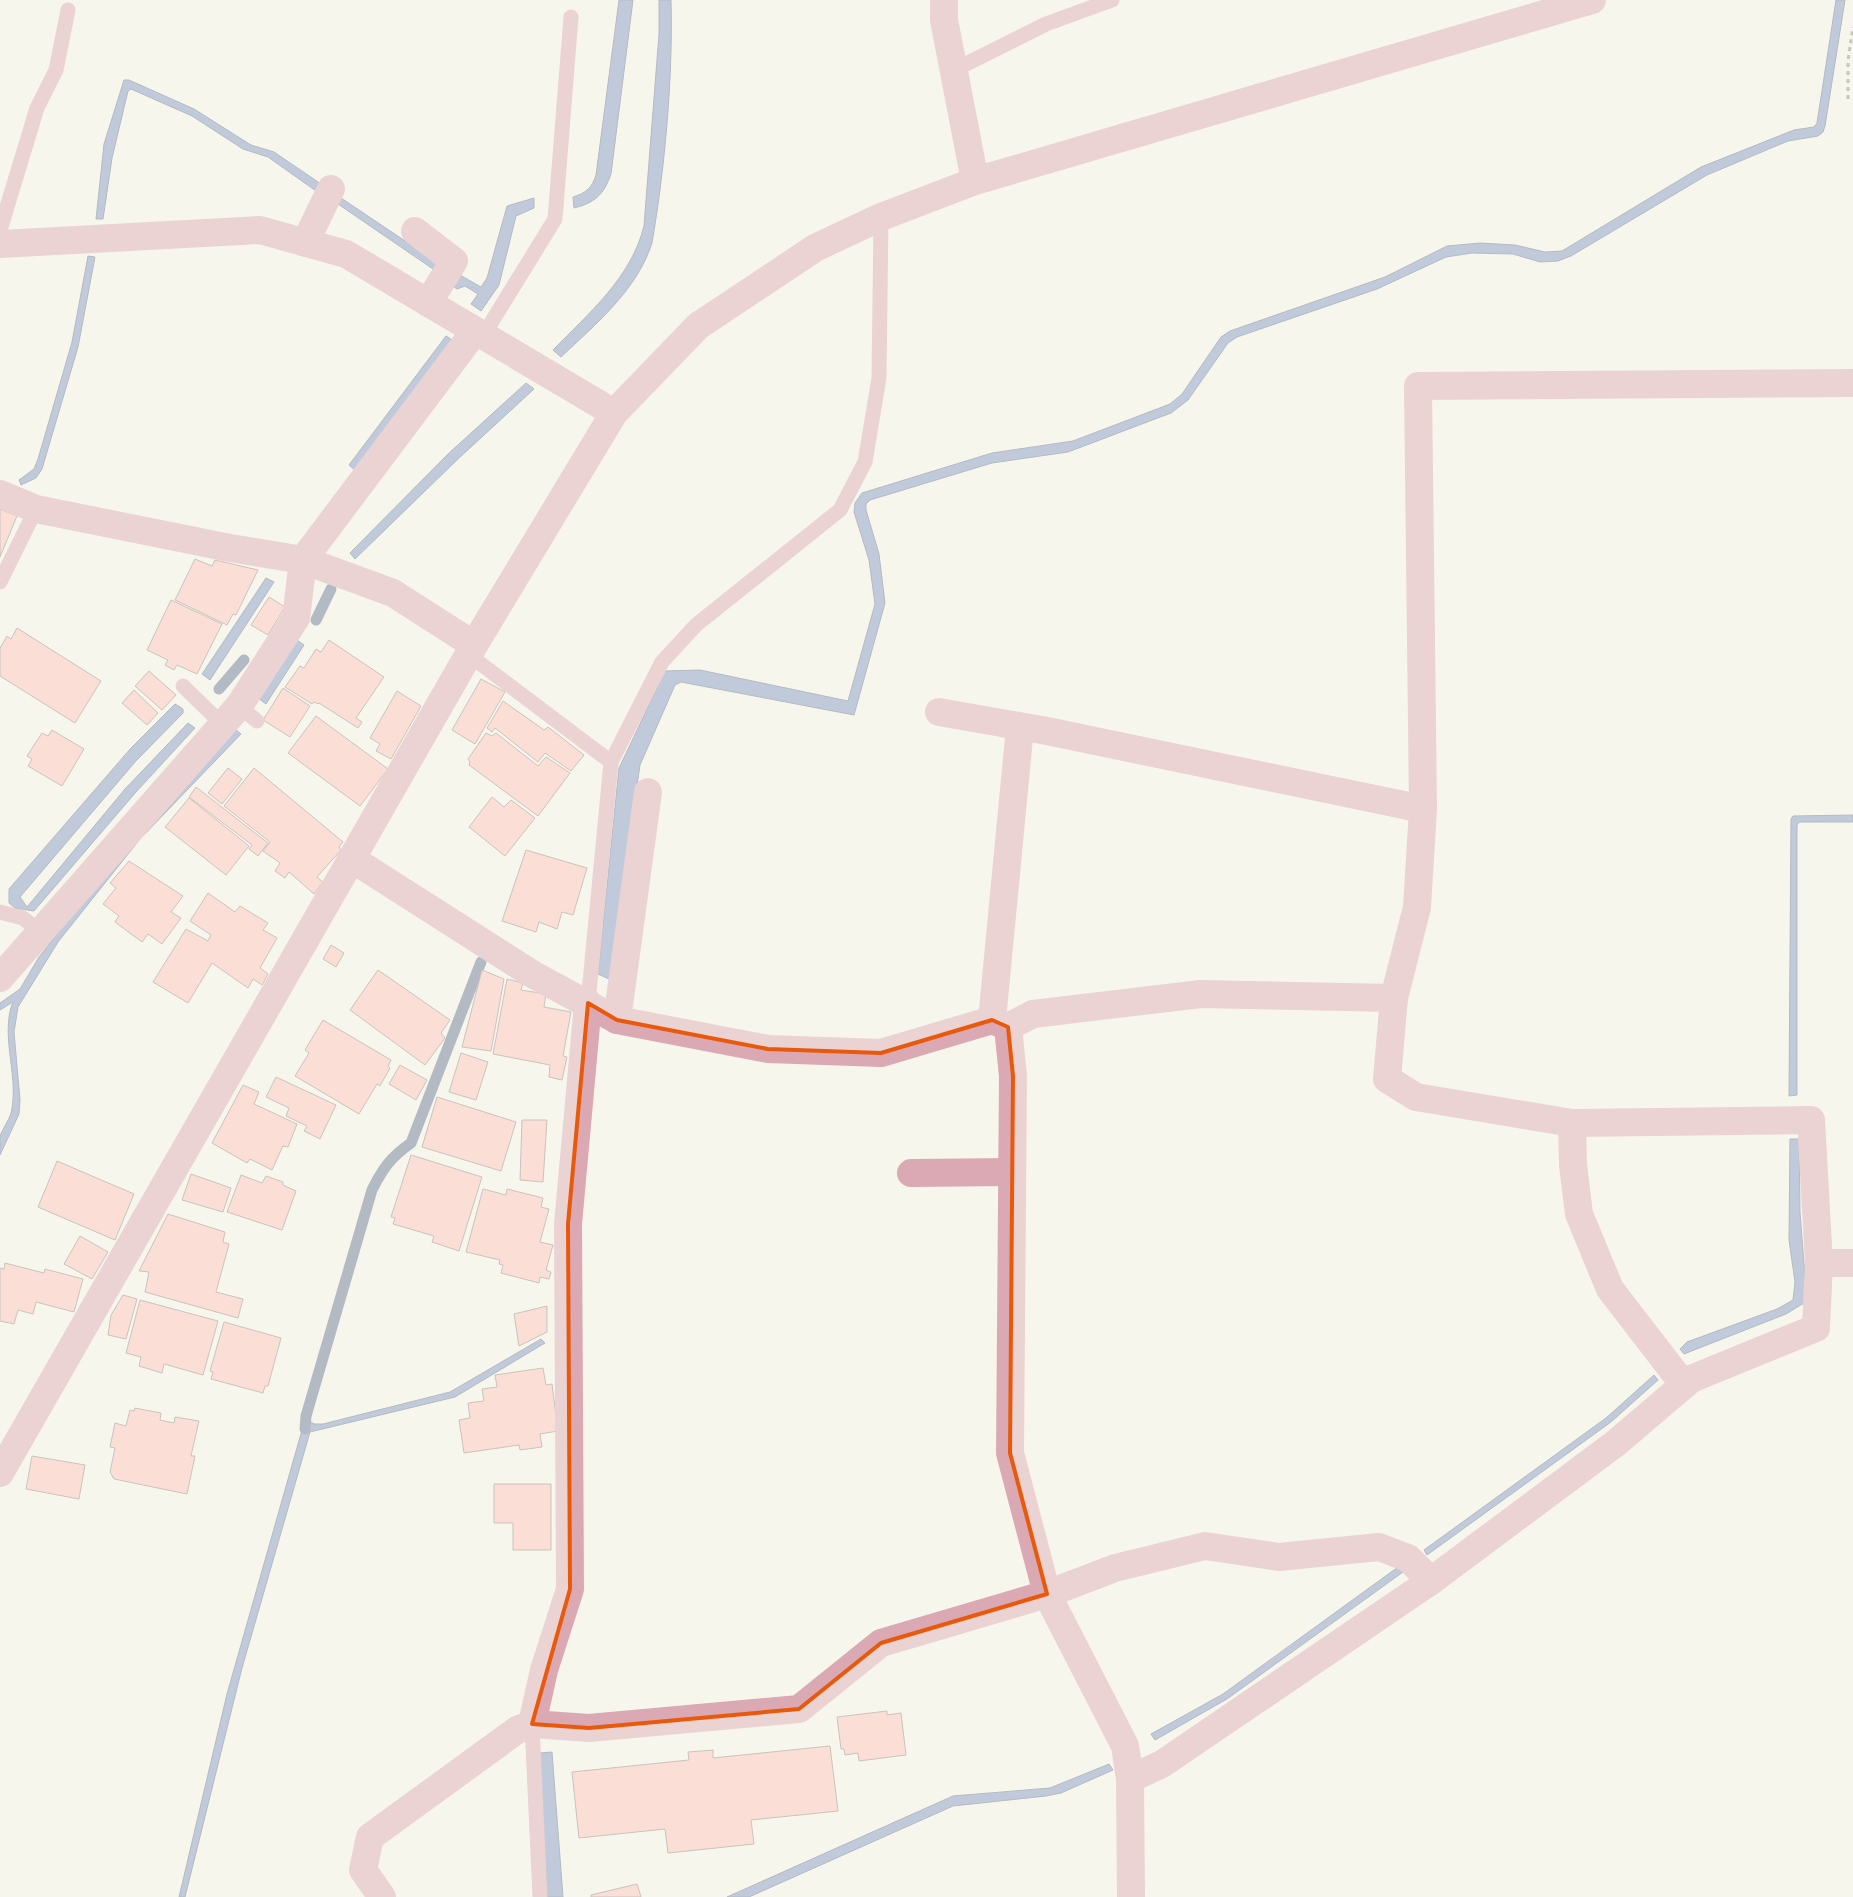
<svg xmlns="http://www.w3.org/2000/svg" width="1853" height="1897" font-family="'Noto Sans',sans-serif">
<rect width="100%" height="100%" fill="#f7f6ec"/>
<!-- water -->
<g fill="#7f96c5" stroke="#627191">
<path d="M619,0h14l-22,174c-7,21 -17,29 -37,34l-1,-11c13,-4 19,-9 23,-22z"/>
<path d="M659,0h12c2,78 -6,167 -19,243 -15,47 -56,81 -91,114l-8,-7c36,-37 78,-72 91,-124l15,-192z"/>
<path d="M1836,0h9l-20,126 -2,6 -5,4 -30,5 -81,34 -136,81 -13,5 -18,1 -27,-8 -41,-1 -26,4 -69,32 -140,48 -9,6 -40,57 -17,13 -103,39 -76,11 -122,37 -4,4v6l13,44 6,49 -31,112 -173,-33 -6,3 -35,80 -31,214 -11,-5 21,-206 46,-97 35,-1 148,31 27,-97 -6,-44 -15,-48 1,-9 7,-10 130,-40 81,-12 97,-37 12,-10 39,-57 9,-6 155,-54 62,-31 33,-3 35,2 30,7 17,-1 139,-84 93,-37 20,-3 3,-4z"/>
<path d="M124,80h5l65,29 57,36 23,7 47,32 -5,7 -48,-34 -25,-8 -51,-33 -61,-27 -3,2 -16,67 -9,61h-7l8,-75z"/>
<path d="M341,198l97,65 -5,6 -95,-65z"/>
<path d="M534,198v10l-18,8 -17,69 -18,26 -10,-7 7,-10 -13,-8 -8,3 -7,-5 10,-9 21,12 6,-9 20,-72z"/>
<path d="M88,256l7,1 -17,90 -36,122 -6,9 -15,7 -2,-5 15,-11 4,-10 34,-117z"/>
<path d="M446,336l8,5 -98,130 -7,-6z"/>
<path d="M526,383l8,6 -76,70 -103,100 -5,-6 98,-99z"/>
<path d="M266,578l8,4 -64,98 -8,-6z"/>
<path d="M297,640l7,5 -38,59 -8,-6z"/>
<path d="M175,704l8,5v4l-48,49 -115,135 7,10 98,-118 63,-66 7,5 -59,64 -102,119 -19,-3 -6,-5v-14l122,-141z"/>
<path d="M236,730l5,4 -101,105 -82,103 -40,65 -4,25 6,68 -1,14 -19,41c0,-6 0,-14 0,-19 4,-10 11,-18 12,-28 6,-35 -12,-74 1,-106l-13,8v-7l20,-14 19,-32 42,-54 124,-141z"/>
<path d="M1853,815v7h-54l-2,3v270l-8,1 2,-277 2,-3z"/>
<path d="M1790,1139h9l1,73 6,77 -2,14 -18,11 -102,40 -4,-5 7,-7 90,-33 16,-9 2,-18 -6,-42z"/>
<path d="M541,1339l4,4 -90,54 -145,35 -68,236 -57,229h-6l48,-203 77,-271 4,-3 6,4h9l127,-32z"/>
<path d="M1654,1375l4,5 -47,42 -184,133 -3,-5 182,-132z"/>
<path d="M1398,1567l5,5 -176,127 -72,41 -4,-6 72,-40z"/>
<path d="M552,1752l11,145h-16l-7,-144z"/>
<path d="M1109,1764l4,6 -52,23 -15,3 -93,10 -204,91h-22l226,-101 97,-8z"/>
</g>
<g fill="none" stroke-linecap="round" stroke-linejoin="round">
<!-- stream -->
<g stroke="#627191" stroke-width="11">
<path d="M316,620l15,-31"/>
<path d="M219,689l25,-29"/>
<path d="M305,1429l1,-13 66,-226c11,-22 19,-33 39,-47l70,-181"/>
</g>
</g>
<!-- building -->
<g fill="#ffc0b8" stroke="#918685">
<path d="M0,509l17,7 -17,41z"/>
<path d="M195,559l17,7 3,-6 43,10 -22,45 -3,-1 -6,11 -52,-25z"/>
<path d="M269,597l16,10 -17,28 -17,-10z"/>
<path d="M171,600l51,24 -25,50 -20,-9 -3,5 -9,-5 3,-5 -21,-10z"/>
<path d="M17,628l84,53 -26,42 -75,-47v-28l7,-12 4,3z"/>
<path d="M329,640l55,37 -28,41 6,4 -4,6 -39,-25 -1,1 -4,-2 -2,2 -27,-17 15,-21 4,2 12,-19 5,3z"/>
<path d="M149,671l27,24 -14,15 -27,-24z"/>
<path d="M481,679l24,13 -30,52 -23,-14z"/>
<path d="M283,688l27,18 -20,31 -27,-17z"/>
<path d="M134,690l24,23 -11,12 -25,-22z"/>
<path d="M397,691l24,15 -30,53 -15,-8 4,-7 -10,-6z"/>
<path d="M503,701l41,29 4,-3 36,28 -13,16 -26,-18 -7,9 -43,-34 -3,4 -5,-4z"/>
<path d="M316,716l72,53 -28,37 -72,-53z"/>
<path d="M52,730l32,19 -22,37 -34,-20 4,-7 -5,-3 15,-23 6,3z"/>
<path d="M486,733l6,3 4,-3 42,33 8,-9 24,16 -32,43 -69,-51 1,-3 -2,-3z"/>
<path d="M228,768l14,11 -20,25 -14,-11z"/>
<path d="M254,768l89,74 -4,5 2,3 -24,27 6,5 -9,12 -25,-22 -4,6 -10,-7 5,-8 -17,-12 7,-9 -46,-36z"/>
<path d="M196,787l72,56 -10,13 -9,-7 3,-4 -63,-48z"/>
<path d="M492,797l12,10 7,-7 24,18 -30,38 -36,-29z"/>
<path d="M189,798l60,48 -23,29 -61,-48z"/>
<path d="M526,850l61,18 -14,47 -11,-3 -5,17 -18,-7 -3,10 -34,-11z"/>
<path d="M129,861l54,35 -12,16 10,6 -19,26 -14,-10 -6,8 -27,-20 4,-6 -16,-12 13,-16 -6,-5z"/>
<path d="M208,893l27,19 5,-6 28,17 -5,7 14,8 -17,30 8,6 -6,11 -9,-6 -5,9 -36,-25 -24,40 -35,-21 33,-53 22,12 3,-6 -21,-14z"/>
<path d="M331,945l13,8 -8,14 -13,-8z"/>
<path d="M378,970l72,50 -9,13 4,5 -20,27 -75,-55z"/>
<path d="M482,970l22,9 -13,72 -29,-4z"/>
<path d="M507,979l16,4 -2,7 25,4 -2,13 27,5 -8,44 4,1 -5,23 -13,-3 1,-12 -57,-11z"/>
<path d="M323,1020l68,40 -3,6 2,2 -10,18 -3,-2 -18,30 -64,-38 14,-23 -4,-3z"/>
<path d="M461,1053l27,9 -12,38 -27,-8z"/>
<path d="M400,1065l27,15 -11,20 -27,-16z"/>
<path d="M276,1077l60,28 -16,34 -16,-8 3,-5 -21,-10 3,-8 -23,-11z"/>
<path d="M243,1085l16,7 -5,12 43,20 -9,23 -5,-1 -11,24 -22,-11 -3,4 -35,-20z"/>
<path d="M437,1097l79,25 -15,49 -79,-24z"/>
<path d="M522,1120h25l-4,62 -23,-2z"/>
<path d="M411,1155l71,22 -23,74 -27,-9 2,-6 -41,-12 2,-6 -4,-1z"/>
<path d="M57,1161l77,33 -19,46 -77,-33z"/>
<path d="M191,1174l40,14 -8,24 -41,-12z"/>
<path d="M241,1175l21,8 4,-7 17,6v3l13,6 -14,39 -55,-18z"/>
<path d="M483,1189l23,6 1,-6 36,9 -2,9 8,2 -9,33 13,3 -7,25 5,2 -2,7 -9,-2 -1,6 -38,-10 2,-8 -4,-1 1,-4 -34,-8z"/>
<path d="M168,1214l57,18 -2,10 6,2 -13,48 27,7 -5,19 -93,-26 4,-20 -10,-1z"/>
<path d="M80,1236l28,16 -16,27 -28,-15z"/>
<path d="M5,1263l39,10 1,-4 38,10 -9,33 -38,-10 -3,12 -15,-4 -4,14 -14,-3v-53l4,1z"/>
<path d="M123,1295l14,4 -11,40 -18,-4 3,-20z"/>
<path d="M140,1300l78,21 -15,54 -39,-11 -2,9 -23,-7 2,-9 -15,-4z"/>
<path d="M547,1306v26l-28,14 -5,-32z"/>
<path d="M224,1322l57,16 -13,48h-3l-2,7 -52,-14 2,-7 -3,-1z"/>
<path d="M543,1368l3,17 6,-1 6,47 -18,3 2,13 -22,3 -1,-5 -55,8 -5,-33 11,-2 -2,-15 16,-2 -2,-12 15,-2 -2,-12z"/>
<path d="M135,1408l26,5 -1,7 14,3 1,-6 24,4 -8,35h4l-8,38 -73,-15 -4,-7 5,-24 -5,-1 5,-24 11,3 4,-16 4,1z"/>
<path d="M32,1456l53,9 -6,34 -53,-10z"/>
<path d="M494,1484h57v66h-38v-27h-19z"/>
<path d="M887,1711v4l14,-2 5,42 -47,6 -1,-8 -13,2 -1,-6h-3l-4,-32z"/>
<path d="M830,1746l8,65 -87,9 3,24 -86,9 -3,-24 -86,9 -7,-66 117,-12 -1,-8 25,-2v8z"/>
<path d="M637,1884l4,13h-50v-2z"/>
</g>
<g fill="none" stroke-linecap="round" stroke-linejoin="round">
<!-- path -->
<path stroke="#8d8c85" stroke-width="3" stroke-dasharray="4 4" stroke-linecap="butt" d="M1848,99v-39l5,-33"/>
<!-- service -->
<g stroke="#dba9b4" stroke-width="15">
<path d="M954,70l92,-46 66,-24"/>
<path d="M0,230l37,-122 19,-38 12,-60"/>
<path d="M483,336l72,-117 16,-202"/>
<path d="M0,582l36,-73"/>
<path d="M469,655l142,107"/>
<path d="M183,686l40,39"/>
<path d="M239,706l18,15"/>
<path d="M0,912l23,6 17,14"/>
<path d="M588,1003l23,-241 51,-100 34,-37 144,-115 25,-48 14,-84 2,-161"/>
<path d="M532,1724l8,173"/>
</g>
<!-- minor -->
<g stroke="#dba9b4" stroke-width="28">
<path d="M944,0v20l31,161"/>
<path d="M415,231l39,30 -26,42"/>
<path d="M305,243l26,-54"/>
<path d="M0,244l260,-14 86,24 268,159"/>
<path d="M0,494l36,15 194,39 73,12 90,33 81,52"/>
<path d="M939,712l108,19 376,78"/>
<path d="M352,859l180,115 85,46 151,29 113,4 111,-33 16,7 5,49 -3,377 37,141 78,152 5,33"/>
<path d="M0,978l239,-272 57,-88 7,-58 172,-229"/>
<path d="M617,1020l31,-228"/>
<path d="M992,1020l28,-293"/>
<path d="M1008,1027l25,-13 168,-20 193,4"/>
<path d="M1572,1123l1,42 6,49 31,75 74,96"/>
<path d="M911,1173l101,-1"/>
<path d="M1819,1263h34"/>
<path d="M0,1473l474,-828 140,-232 84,-87 117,-78 66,-31 94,-36 617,-181"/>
<path d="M532,1724l12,-54 26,-81 -2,-365 20,-221"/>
<path d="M382,1897l-19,-27 7,-33 147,-107 15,-6 57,4 210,-19 82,-66 166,-49 68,-26 90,-22 74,11 100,-10 29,11 23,23"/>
<path d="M1131,1897l-1,-118 32,-15 269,-183 185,-138 75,-64 125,-51 3,-65 -8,-143 -239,3 -156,-26 -29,-18 7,-81 23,-91 6,-98 -5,-423 435,-3"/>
</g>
</g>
<!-- marked area -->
<path d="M0 0H1853V1897H0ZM588,1003l29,17 151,29 113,4 111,-33 16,7 5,49 -3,377 37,141 -166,49 -82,66 -210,19 -57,-4 38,-135 -2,-365z" fill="#f7f6ec" fill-opacity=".55" fill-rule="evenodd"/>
<path fill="none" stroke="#e8590c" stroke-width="4" stroke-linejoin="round" d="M588,1003l29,17 151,29 113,4 111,-33 16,7 5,49 -3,377 37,141 -166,49 -82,66 -210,19 -57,-4 38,-135 -2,-365z"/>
</svg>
